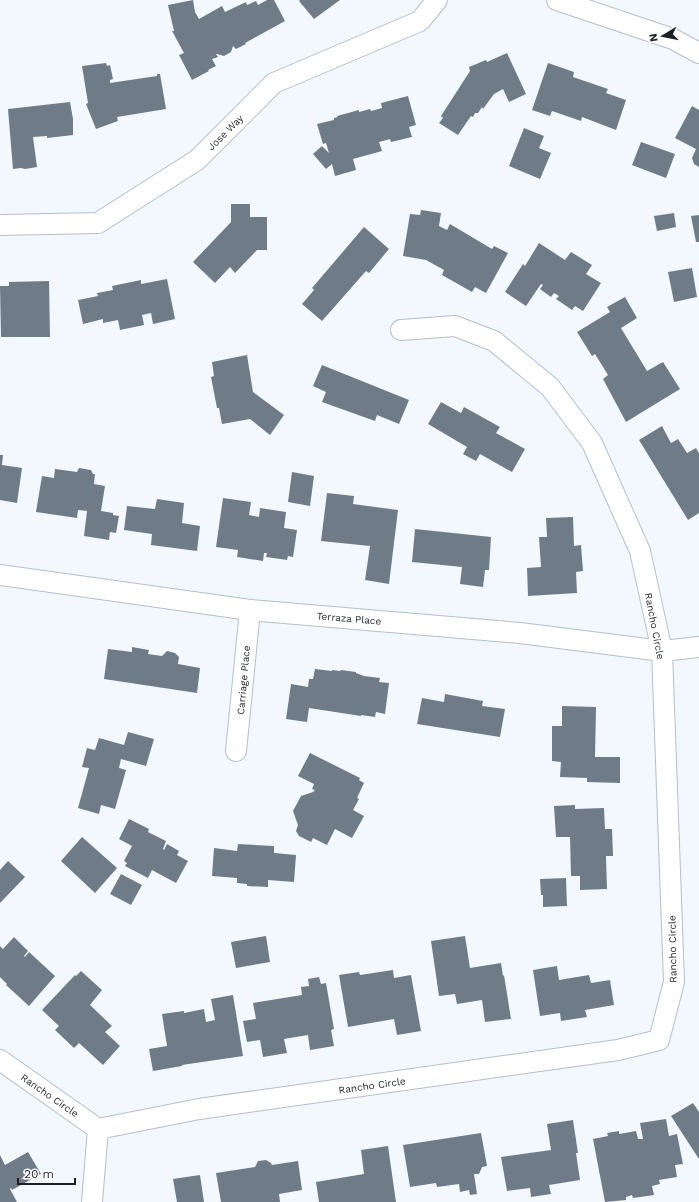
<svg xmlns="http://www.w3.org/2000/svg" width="699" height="1202" font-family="'Work Sans',sans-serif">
<rect width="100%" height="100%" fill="#f3f8fe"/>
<!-- building -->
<g fill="#707b88">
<path d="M193,0l2,12 4,7 23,-13 3,6 21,-10 1,3 9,-4 2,4 9,-5h7l11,21 -40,22 1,1 -10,5 -3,-3 -2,6 -7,4 -7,-2h-1l2,3 -6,2 4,7 -8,4 1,1 -17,9 -13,-25 5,-2 -12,-22h2l-6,-26z"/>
<path d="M300,0h40l-26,19 -15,-18z"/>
<path d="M507,53l19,41 -17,8 -6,-13 -9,5 -11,15 -1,-2 -4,6h-3l-2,4 -2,-1 -13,19 -19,-12 4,-5 -2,-2 29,-45 -1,-4 17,-7 1,2z"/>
<path d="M106,63l1,3 3,-1 3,14 -3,1v3l47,-7v-2h3l6,35 -49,8 1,4 -22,8 -10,-25 2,-1 -6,-37z"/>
<path d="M548,63l26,9 -1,5 35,12 -2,4 20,7 -10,30 -34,-13 -1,4 -29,-10 -2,5 -18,-6z"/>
<path d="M408,96l8,29 -7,2 3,10 -21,5 -1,-3 -11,3 3,9 -29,8 3,11 -21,6 -3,-12 -6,5 -13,-15 9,-8 7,7 -3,-10 -3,1 -6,-20 17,-4v-2l4,-1 -1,-1 22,-6v2l11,-3 1,2 11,-3 -1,-5z"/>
<path d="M70,102l3,17v16l-26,3v-2l-14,1 4,30 -12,2 -4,-1 -8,1 -5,-60z"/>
<path d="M692,106l7,4v57l-5,-3 -2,-6 4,-9 -21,-11z"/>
<path d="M524,128l20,8 -5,12 12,5 -11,26 -31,-13z"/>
<path d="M641,142l34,12 -9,24 -34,-13z"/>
<path d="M231,204h19v13h17v33h-10l-22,23 -5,-6 -15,16 -22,-21 38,-40z"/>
<path d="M421,210l20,3 -2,13 8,4 3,-6 42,25 2,-3 14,7 -22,40 -11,-6 -3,5 -30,-17 2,-5 -18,-10 -23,-4 7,-42 10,1z"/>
<path d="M674,213l2,14 -19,4 -3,-15z"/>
<path d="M699,215v27h-3l-5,-26z"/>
<path d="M364,227l25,22 -20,24 -3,-2 -44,50 -20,-17 12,-14 -2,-2z"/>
<path d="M539,243l26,17 6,-8 21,13 -6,9 15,9 -18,28 -8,-5 -3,4 -16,-11 3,-3 -5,-3 -3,4 -11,-8 3,-4 -2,-1 -15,22 -21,-14 18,-28 2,2z"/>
<path d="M692,268l5,29 -23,5 -6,-30z"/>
<path d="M167,279l8,40 -22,5 -2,-11 -9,2 2,10 -24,5 -2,-10 -15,3v-4l-20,5 -5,-24 20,-4 -1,-3 16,-3 -1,-4 29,-6v4z"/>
<path d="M49,281l1,56h-49l-1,-51h9v-4z"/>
<path d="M625,297l12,21 -16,10 26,43 16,-9 17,27 -54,33 -23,-43 5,-4 -13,-21 -3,2 -15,-24 33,-20 -3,-5z"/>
<path d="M247,355l6,37 31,23 -14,20 -20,-16 -28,5 -3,-16h-2l-6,-31 3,-1 -2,-14z"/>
<path d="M322,365l87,35 -10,24 -22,-9 -2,6 -53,-19 4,-10 -13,-6z"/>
<path d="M441,402l20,11 3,-6 36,20 -4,6 29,16 -13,23 -32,-18 -4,7 -13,-7 4,-7 -39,-23z"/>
<path d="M662,426l9,17 7,-4 9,14 9,-5 3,5v60l-11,7 -49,-80z"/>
<path d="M0,455h3l-1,10 20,3 -5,35 -17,-3z"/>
<path d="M79,468l12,2 2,4h2l-1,10 11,2 -4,25 12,2v2l6,1 -3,17 -6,-1 -1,8 -25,-4 3,-25 -9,-1 -1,8 -41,-6 6,-36 12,2 1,-9 22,3z"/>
<path d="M292,472l22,4 -4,30 -22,-4z"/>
<path d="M327,493l27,3 -1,8 45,6 -9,74 -24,-4 5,-34 -49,-5z"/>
<path d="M223,498l28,4 -2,13 10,2 1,-9 26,4 -2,16 13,2 -4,27 -5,-1 -1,4 -21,-3 1,-4h-3l-1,8 -26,-4 1,-7 -22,-3z"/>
<path d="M157,499l27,4 -2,20 18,3 -3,25 -46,-6 1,-11 -28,-4 3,-24 28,3z"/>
<path d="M573,517l1,29 7,-1 2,26 -7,1 1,21 -49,3 -1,-28 14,-1 -2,-30h8l-1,-19z"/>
<path d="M415,529l76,8 -2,33h-4l-2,17 -23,-3 2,-17 -50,-5z"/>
<path d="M132,647l17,3 -1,4 14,2 5,-5 8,2 4,4 -1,7 22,4 -3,25 -93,-14 4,-30 24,3z"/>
<path d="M315,669l17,2v-1l8,1 1,-1 15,2v1l8,3 16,2 -1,4 10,1 -4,31 -9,-2 -1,5 -14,-2v1l-52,-8 -2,14 -21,-3 5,-35 17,3 1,-8h4z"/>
<path d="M445,694l38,7 -1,5 23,3 -5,28 -83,-13 5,-26 22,4z"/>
<path d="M562,706l34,1 -1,50h25v26l-33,-1v-4l-27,-1 1,-15 -9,-1v-35h10z"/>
<path d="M128,732l26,7 -8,27 -25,-7 -2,9 7,2 -11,39 -14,-4 -2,9 -21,-6 11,-40 -7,-1 5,-19 8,2 4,-12 25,7z"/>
<path d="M310,753l50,25 -1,2 5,3 -7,15 2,1 -6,11 11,6 -12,22 -17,-9 -8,16 -14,-7 -2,4 -12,-6 -3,-5 2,-6 -5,-14 8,-15 12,-4 2,-2 -3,-1 2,-5 -16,-8z"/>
<path d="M575,805v4l29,-1 1,21h7l1,27h-7l1,33 -27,1v-14h-9l-1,-39h-14l-2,-31z"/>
<path d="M129,819l20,10 -1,3 18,9 -3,8 1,1 3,-6 12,7 -2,4 11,6 -12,22 -24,-13 -4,8 -23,-12 2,-3 -3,-2 8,-15 -13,-7z"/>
<path d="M82,837l35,31 -22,25 -34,-32z"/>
<path d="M238,844l36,2v7l22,2 -2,27 -26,-2v7l-21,-1v-2l-10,-1v-5l-25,-2 2,-28 23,3z"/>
<path d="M8,861l17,16 -25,26v-33z"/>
<path d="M121,874l21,11 -11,20 -21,-11z"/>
<path d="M566,878l1,28 -24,1v-12h-2l-1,-16z"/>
<path d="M266,936l4,26 -34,6 -5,-26z"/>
<path d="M465,936l5,32 31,-5 2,13 1,-1 7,44 -26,3 -3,-22 -25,4 -2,-10 -16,2 -8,-55z"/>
<path d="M14,937l14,14 -4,5 1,1 4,-5 26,24 -26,30 -23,-21 1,-1 -7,-7v-31l3,3z"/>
<path d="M557,966l2,14 30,-5 2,8 19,-3 4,25 -29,5 2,7 -26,4 -1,-8 -20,3 -7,-46z"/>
<path d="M393,970l1,8 17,-3 10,56 -24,4 -3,-16 -46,8 -9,-52 20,-3 1,3z"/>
<path d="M81,971l21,19 -12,15 22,21 -7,6 15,14 -17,19 -24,-22 -5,5 -19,-18 4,-4 -17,-16 33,-35 1,1z"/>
<path d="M319,977l2,7 5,-1 8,46 -3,1 3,16 -24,4 -2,-15 -24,4 3,14 -24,4 -3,-17 -13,2 -4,-21 13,-2 -3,-16 49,-8 -1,-8 8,-1 -1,-7z"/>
<path d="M233,995l10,61 -61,9v1l-29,5 -4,-22 18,-3 -5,-32 22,-3v2l20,-4 2,13 9,-2 -4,-21z"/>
<path d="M693,1103l6,9v47l-28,-43z"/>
<path d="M666,1119l3,17 8,-2 6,30 -8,1 2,12 -18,3 1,4 -8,2 2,9 -21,3 -1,-3 -6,2v3l-21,2 -12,-63 15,-3 -1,-3 12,-2v3l17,-3 2,8h5l-3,-16z"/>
<path d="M573,1120l5,33h-2l4,27 -31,5 2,9 -20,3 -1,-9 -23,3 -6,-34 50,-7 -4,-26z"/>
<path d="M481,1133l6,33 -5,1 -3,7h-5l3,20 -7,1 -1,-5 -9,2 -1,-8 -22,3 -1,-4 -26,4 -7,-42z"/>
<path d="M388,1146l8,56h-77l-3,-20 48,-8 -3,-24z"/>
<path d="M28,1152l13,22 -29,16 -1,-2 -1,1 7,13h-17v-47l5,10z"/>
<path d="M266,1160l5,3 1,2 26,-4 4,29 -23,4 1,8h-59l-5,-29 39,-6 3,-6z"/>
<path d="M200,1175l4,27h-27l-4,-23z"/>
</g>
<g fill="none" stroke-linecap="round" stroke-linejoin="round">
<!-- street casing -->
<g stroke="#b3bfcd" stroke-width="22">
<g id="street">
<path d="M557,0l116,39 26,14"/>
<path d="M0,225l98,-2 99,-63 77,-77 146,-62 17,-21"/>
<path d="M0,575l250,35 270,23 142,18 37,-4"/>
<path d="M236,751l14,-141"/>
<path d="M0,1060l98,69 101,-20 419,-59 41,-10 15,-58 -12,-331 -22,-100 -48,-108 -42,-56 -56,-46 -39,-15 -54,4"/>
<path d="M92,1202l6,-73"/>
</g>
</g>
<!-- street -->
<use href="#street" stroke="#fff" stroke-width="20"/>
</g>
<g text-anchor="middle" stroke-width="3" stroke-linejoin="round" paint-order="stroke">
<!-- street labels -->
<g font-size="10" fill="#1c2026" stroke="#fff">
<text transform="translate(225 132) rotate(-45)" y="4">Jose Way</text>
<text transform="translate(349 618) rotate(5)" y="4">Terraza Place</text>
<text transform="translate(655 626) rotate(79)" y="4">Rancho Circle</text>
<text transform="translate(243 680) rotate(-85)" y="4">Carriage Place</text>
<text transform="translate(672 949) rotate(-91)" y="4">Rancho Circle</text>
<text transform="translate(372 1085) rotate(-8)" y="4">Rancho Circle</text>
<text transform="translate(50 1095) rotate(35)" y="4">Rancho Circle</text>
</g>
</g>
<!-- north arrow -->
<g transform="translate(663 36) rotate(260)" stroke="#ffffff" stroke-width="3" paint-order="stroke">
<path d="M0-3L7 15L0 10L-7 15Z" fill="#1c2026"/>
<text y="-6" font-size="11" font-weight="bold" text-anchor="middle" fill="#1c2026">N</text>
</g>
<!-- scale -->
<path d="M18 1178v6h57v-6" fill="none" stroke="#1c2026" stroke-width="2"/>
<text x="24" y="1178" font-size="12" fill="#1c2026" stroke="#ffffff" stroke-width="3" paint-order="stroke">20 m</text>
</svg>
